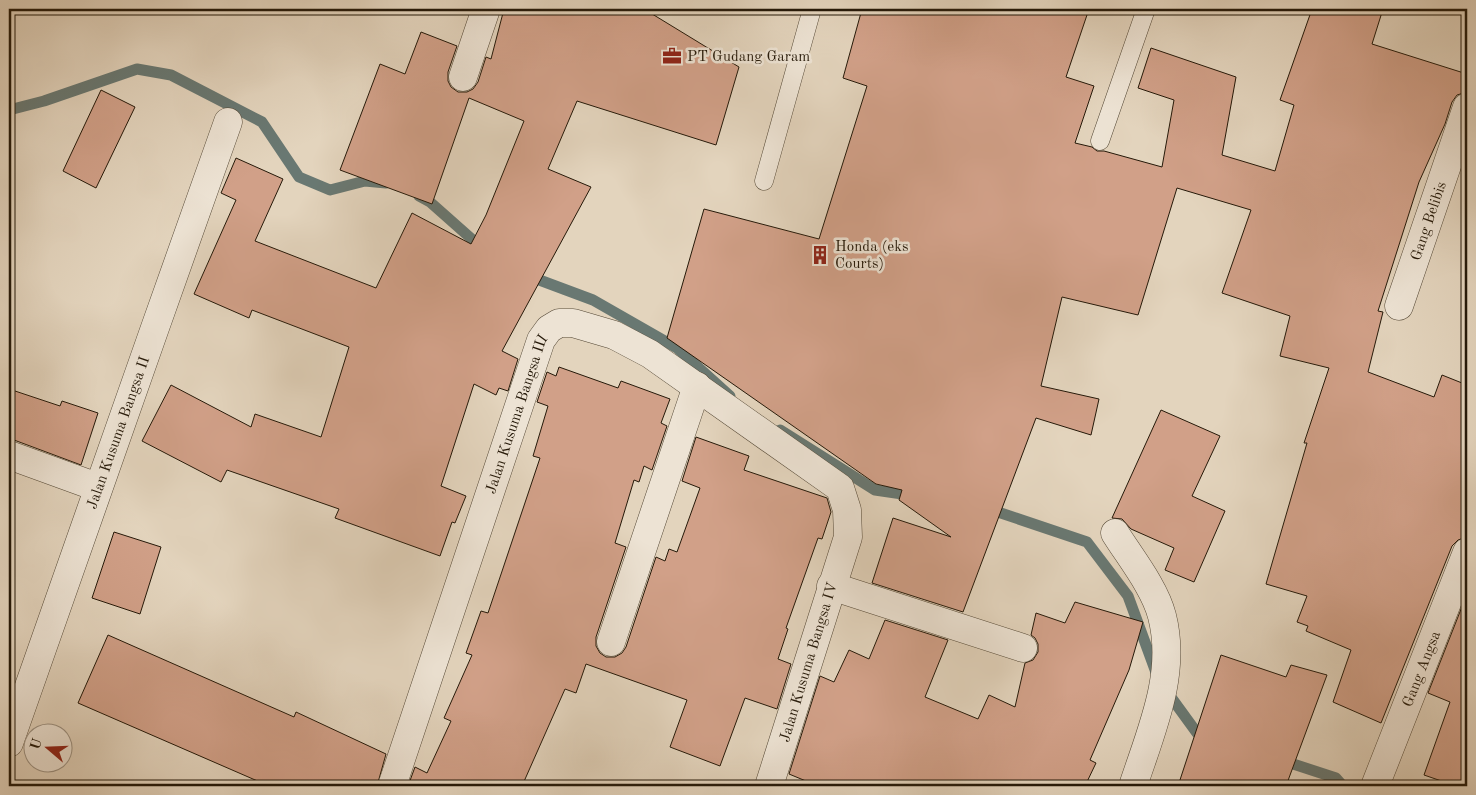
<svg xmlns="http://www.w3.org/2000/svg" width="1476" height="795" font-family="'Old Standard TT',serif">
<rect width="100%" height="100%" fill="#e3d4bd"/>
<filter id="stains"><feTurbulence type="fractalNoise" baseFrequency=".004" numOctaves="4"/><feColorMatrix values="0 0 0 0 .2 0 0 0 0 .09 0 0 0 0 .02 0 0 0 .5 -.17"/></filter>
<radialGradient id="worn" r=".72"><stop offset=".6" stop-color="#630" stop-opacity="0"/><stop offset="1" stop-color="#630" stop-opacity=".3"/></radialGradient>
<g fill="none" stroke-linecap="round" stroke-linejoin="round">
<!-- stream -->
<g stroke="#697872" stroke-width="11">
<path d="M9,110l35,-9 93,-32 34,6 91,47 37,55 31,13 35,-9 21,2"/>
<path d="M419,196l11,6 53,47"/>
<path d="M526,275l67,25 84,48 53,48"/>
<path d="M780,430l95,60 41,6"/>
<path d="M986,508l101,34 41,54 29,79"/>
<path d="M1165,689l32,44 12,3"/>
<path d="M1281,760l55,18 7,8"/>
</g>
</g>
<!-- building -->
<g fill="#d1a088" stroke="#251909">
<path d="M504,9h140l95,58 -23,78 -139,-44 -29,68 43,18 -89,164 16,8 -10,32 -9,-3 -3,7 -22,-11 -33,102 25,10 -11,27 -3,-1 -12,34 -105,-38 4,-9 -112,-39 -6,12 -79,-41 29,-56 80,42 4,-13 66,23 28,-90 -97,-37 -3,8 -55,-24 42,-94 -15,-7 15,-35 47,21 -28,62 121,47 36,-75 59,31 15,-29 38,-94 -55,-23 -37,106 -92,-34 40,-106 25,10 16,-42 36,14 -9,26v9l3,6 7,5h9l6,-3 5,-7 8,-25 5,2z"/>
<path d="M862,9h227l-23,68 28,9 -19,57 17,4 5,4h7l58,16 12,-67 -36,-12 13,-40 85,29 -14,78 53,16 19,-66 -14,-5 32,-91h71l-11,35 95,30v18l-10,3 -5,7 -7,22 -26,58 -41,129 5,1 -15,60 66,25 8,-22 25,10v152l-9,3 -6,6 -71,177 -48,-21 18,-52 -45,-19 2,-5 -11,-4 10,-26 -41,-12 41,-141h-3l25,-75 -49,-12 10,-40 -68,-23 29,-83 -74,-22 -39,127 -76,-18 -21,89 58,13 -8,36 -55,-17 -73,194 -91,-29 21,-65 58,19 -52,-37 3,-10 -26,-6 -209,-146 37,-129 115,30 48,-153 -24,-8z"/>
<path d="M101,90l34,17 -39,81 -33,-17z"/>
<path d="M559,367l59,21 3,-7 49,18 -9,24 6,3 -15,44 -8,-4 -5,16 -5,-2 -19,63 11,4 -30,90v9l4,7 6,4h9l7,-4 4,-6 30,-90 9,4 4,-12 8,3 23,-64 -18,-7 14,-44 53,19 -5,14 83,28 4,14 -9,27 -4,-1 -32,90 2,1 -10,30 13,5 -14,45 -32,-11 -25,68 -50,-19 17,-47 -101,-36 -10,29 -11,-4 -43,97h-114l7,-19 12,6 24,-52 -7,-3 28,-63 -6,-2 15,-42 7,2 52,-155 -7,-2 15,-50 -11,-4 10,-30 9,4z"/>
<path d="M9,389l51,17 2,-5 36,12 -17,52 -67,-25h-5z"/>
<path d="M1161,410l59,26 -28,60 33,15 -31,71 -29,-12 9,-22 -43,-19 -9,-10 -10,-1z"/>
<path d="M114,532l47,15 -21,67 -48,-16z"/>
<path d="M1467,594v192h-11l-32,-11 26,-73 -22,-9z"/>
<path d="M1075,602l68,20 -14,48 -39,90 6,3 -11,23h-267l-29,-12 31,-98 14,6 15,-32 20,9 16,-39 63,20 -23,57 53,22 11,-24 26,12 10,-44 8,-3 5,-8v-8l-3,-6 -4,-3 5,-22 29,10z"/>
<path d="M108,635l186,82 2,-5 90,42 -9,32h-108l-191,-83z"/>
<path d="M1221,655l65,22 5,-12 36,10 -41,111h-108z"/>
</g>
<g fill="none" stroke-linecap="round" stroke-linejoin="round">
<!-- service casing -->
<g stroke="#544836" stroke-width="19">
<g id="service">
<path d="M1100,141l46,-132"/>
<path d="M764,181l48,-172"/>
</g>
</g>
<!-- minor casing -->
<g stroke="#544836" stroke-width="29">
<g id="minor">
<path d="M463,77l23,-68"/>
<path id="s1" d="M1399,306l68,-199"/>
<path d="M9,455l88,32"/>
<path d="M1115,533c15,24 40,55 47,83 15,58 -11,115 -29,170"/>
<path d="M831,586l192,62"/>
<path d="M611,642l86,-256"/>
<path id="s2" d="M9,743c71,-207 146,-414 219,-621"/>
<path id="s3" d="M392,786l149,-446 8,-11 10,-6h14l41,12 36,19 190,134 7,22 1,27 -79,249"/>
<path id="s4" d="M1375,786l92,-234"/>
</g>
</g>
<!-- service -->
<use href="#service" stroke="#ede3d4" stroke-width="18"/>
<!-- minor -->
<use href="#minor" stroke="#ede3d4" stroke-width="28"/>
</g>
<!-- icons -->
<defs>
<g id="office-bare" transform="scale(1.5)"><path d="M-6-3h4V-5.5h4V-3h4V5H-6ZM-1-4.5V-3h2v-1.5ZM-6 0V1H6V0Z" fill="#8f2418" stroke="#ede3d4" stroke-width="2.5" paint-order="stroke"/></g>
<g id="building-bare" transform="scale(1.5)"><path d="M-4-6H4V6H1V3H-1V6H-4ZM-2.5-4.3h1.7v1.8h-1.7ZM.8-4.3h1.7v1.8H.8ZM-2.5-1h1.7V.8h-1.7ZM.8-1h1.7V.8H.8Z" fill="#8f2418" stroke="#ede3d4" stroke-width="2.5" paint-order="stroke"/></g>
</defs>
<g fill-rule="evenodd">
<use href="#office-bare" x="672" y="56"/>
<use href="#building-bare" x="820" y="255"/>
</g>
<g text-anchor="middle" stroke-width="5" stroke-linejoin="round" paint-order="stroke">
<!-- poi labels -->
<g font-size="15" fill="#251909" stroke="#ede3d4" text-anchor="start">
<text x="687" y="61">PT Gudang Garam</text>
<text x="835" y="251">Honda (eks<tspan x="835" dy="17">Courts)</tspan></text>
</g>
<!-- street labels -->
<g font-size="15" fill="#251909" stroke="#ede3d4">
<text dy="5" stroke="none"><textPath href="#s1" startOffset="90">Gang Belibis</textPath></text>
<text dy="5" stroke="none"><textPath href="#s3" startOffset="392">Jalan Kusuma Bangsa III</textPath></text>
<text dy="5" stroke="none"><textPath href="#s2" startOffset="329">Jalan Kusuma Bangsa II</textPath></text>
<text transform="translate(808 662) rotate(-73)" y="5">Jalan Kusuma Bangsa IV</text>
<text dy="5" stroke="none"><textPath href="#s4" startOffset="126">Gang Angsa</textPath></text>
</g>
</g>
<!-- margin -->
<rect width="1476" height="795" fill="none" stroke="#e3d4bd" stroke-width="30"/>
<rect x="10" y="10" width="1456" height="775" fill="none" stroke="#251909" stroke-width="2.5"/>
<rect x="15" y="15" width="1446" height="765" fill="none" stroke="#251909"/>
<!-- north arrow -->
<g transform="translate(48 748) rotate(289)"><circle r="24" fill="#ede3d4" stroke="#9d9283"/>
<path d="M0-4L9 19L0 12L-9 19Z" fill="#8f2418"/>
<text y="-8" font-size="14" font-weight="bold" text-anchor="middle" fill="#251909">U</text>
</g>
<rect width="100%" height="100%" filter="url(#stains)"/>
<rect width="100%" height="100%" fill="url(#worn)"/>
</svg>
